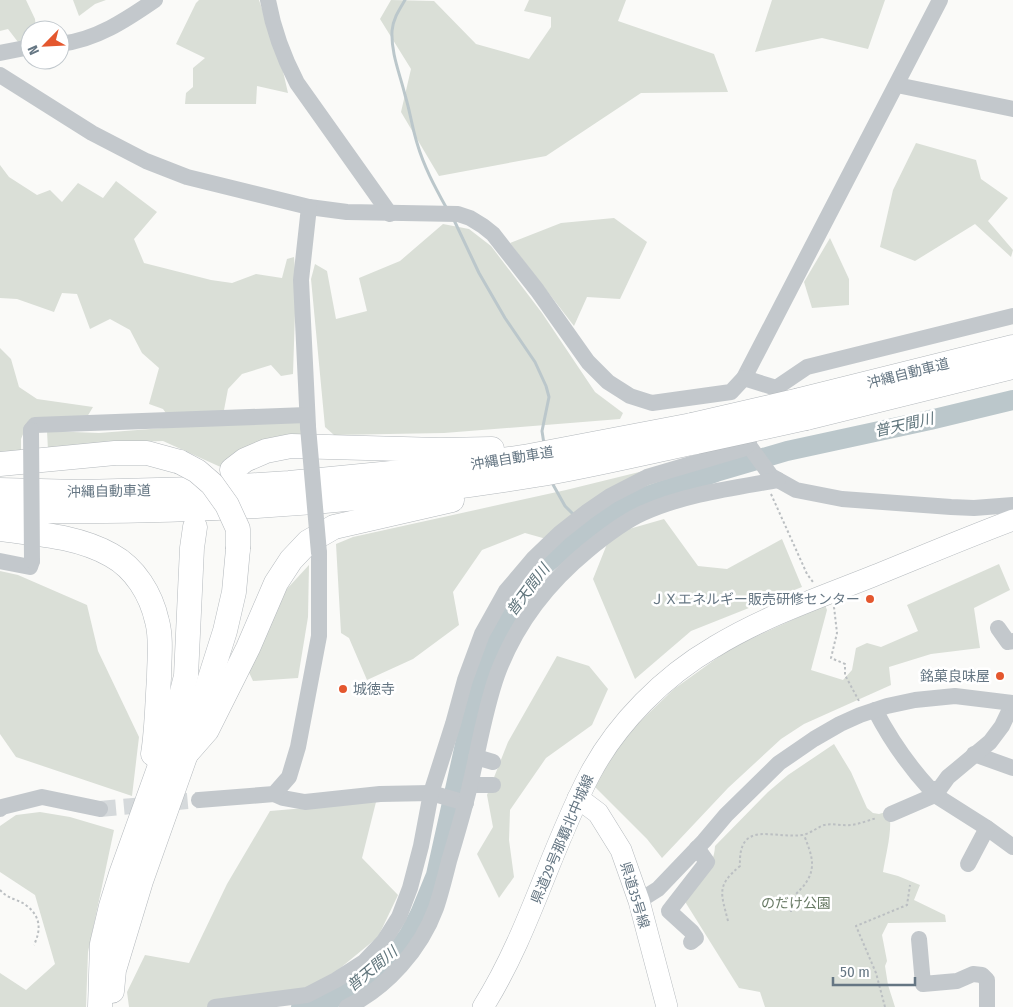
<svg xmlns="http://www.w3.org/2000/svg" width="1013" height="1007" font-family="'Fira Sans Condensed','Noto Sans JP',sans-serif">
<rect width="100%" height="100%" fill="#fafaf8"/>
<!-- green -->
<g fill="#dadfd7">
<path d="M0,0h26l9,19 1,11h-6v11l-12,1 -10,-13 -8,2z"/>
<path d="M73,0h33l-11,4 -16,12z"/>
<path d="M199,0h60l23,67 6,26 -31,-7 -1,18h-71l1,-11 7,-6v-19l12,-10 -29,-14 20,-41z"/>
<path d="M391,0l43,1 42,43 53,15 22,-32v-10l-27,-6 5,-11h97l-8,21 96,33 14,38 -87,1 -95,63 -107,20 -38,-64 10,-43 -31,-50z"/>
<path d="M772,0h113l-17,49 -46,-11 -67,14z"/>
<path d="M916,143l60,17 5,19 27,19 -20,23 25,29 -2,7 -36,-33 -60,37 -35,-14 13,-57z"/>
<path d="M0,165l9,12 28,18 13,-5 12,12 16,-19 25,15 13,-17 41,31 -23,27 10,24 67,17 21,3 24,-9 26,4 5,-19 7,-2 2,25 -3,92 -12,2 -10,-11 -29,9 -14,15 -4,21 77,13 2,13 -78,33 -62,-28 -55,2 -60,7 -1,-19 52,2 77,-6 -13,-18 -14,-5 10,-36 -17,-15 -12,-23 -20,-11 -20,10 -13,-35 -15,-1 -8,19 -37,-13 -17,-1z"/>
<path d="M614,218l33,24 -27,57 -33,-2 -13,29 -64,-83 51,-20z"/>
<path d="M443,224l26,5 22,17 51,67 53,79 28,21 -3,6 -176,14 -110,2 -9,-8 -14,-148 4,-15 12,7 9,48 31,-8 -8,-33 41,-17z"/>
<path d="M830,238l19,41v26l-37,3 -8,-26z"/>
<path d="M0,348l11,11 8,28 18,12 56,8 -6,10 -58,3 -8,19v14l-21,1z"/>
<path d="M684,461v13l-67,25 -60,43 -32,-9 -43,17 -29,42 6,33 -46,34 -46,21 -18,-42 -8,-5 -5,-89 17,-7 213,-47z"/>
<path d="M664,519l34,47 29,3 55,-30 20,48 -111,44 -56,48 -42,-100 16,-40 20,-10z"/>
<path d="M999,564l11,26 -36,18 6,40 -49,6 -42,13 2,18 -87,39 -23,15 -53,49 -66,70 -15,-19 -53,-53 33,-52 47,-45 57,-41 94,-43 2,5 -16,60 32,10 9,-10 4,-22 11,-5 14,4 37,-16 -11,-26z"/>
<path d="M309,565l-1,52 -10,61 -45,3 -7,-15 39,-75z"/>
<path d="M0,571l18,4 69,30 11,46 41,86 -7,59 -116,-39 -16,-23z"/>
<path d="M557,656l32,10 19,23 -16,36 -46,33 -36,52 -1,30 5,37 -15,21 -22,-44 16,-27 -6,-32 21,-53z"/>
<path d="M834,744l17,28 16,36 6,5 6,1 10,-3c4,19 -3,42 -6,61l15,4 22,9 -6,15 31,15 1,7 -58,1 -6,12 5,26 -2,5 3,19 7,22h-130l-5,-15 -21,-4 -55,-88c13,-16 30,-31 31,-54l53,-54 20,-17z"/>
<path d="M376,802l-14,56 36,37 -20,42 -45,37 -32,17 -66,16h-106l-2,-15 18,-37 44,8 38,-79 43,-73z"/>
<path d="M40,812l30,5 44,13 -26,122 -2,55h-86v-34l26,17 29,-26 -20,-69 -35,-23v-46l16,-11z"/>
</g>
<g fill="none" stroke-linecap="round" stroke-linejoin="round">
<!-- stream -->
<g stroke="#bbc7cb" stroke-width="3">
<path d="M405,0c-6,10 -12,19 -13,31 -1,23 8,43 13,64 5,16 7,32 12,48 7,24 18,44 30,66"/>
<path d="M453,218l26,55 26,45 30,44 11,24 3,11 -7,34 2,13"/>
<path d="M551,481l14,25 9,9"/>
<path d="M580,525l5,6"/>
</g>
<!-- river -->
<path stroke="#bbc7cb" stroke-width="20" d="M301,1007l33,-9 23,-12 21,-15 16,-16 15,-20 11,-21 16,-39 36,-162 30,-89 22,-36 17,-20 44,-37 36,-23 27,-12 68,-24 71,-21 143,-31 83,-20"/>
<!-- minor-tunnel -->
<path stroke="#d5d9db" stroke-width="16" stroke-dasharray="16 8" stroke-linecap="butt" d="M100,809l99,-9"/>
<!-- major casing -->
<g stroke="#b5babe" stroke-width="22">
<g id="major">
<path d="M578,798l20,15 23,37 18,51 28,106"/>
<path d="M483,1007c46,-73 67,-157 107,-233 27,-51 74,-98 124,-127 49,-30 104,-49 157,-70 47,-19 94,-39 142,-57"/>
</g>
</g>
<!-- highway casing -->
<g stroke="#b4b9bd" stroke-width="25">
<g id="highway">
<path d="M800,400l213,-53"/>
<path d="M806,418l207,-51"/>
<path d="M0,464l115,-11h32l33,9"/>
<path d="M232,470l13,-10 21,-9 25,-5 149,4 52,-1"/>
<path d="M0,490l80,2 116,-3 93,-6 164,-16 71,-10 168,-32"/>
<path d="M0,510c179,5 359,-6 536,-35 54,-9 107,-22 160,-33"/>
<path d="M0,529c37,5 77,7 111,26 24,13 40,39 46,66 5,18 2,39 2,57 -2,26 -2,51 -6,76"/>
<path d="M186,754l21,-24 41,-82 28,-65 15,-23 17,-18 26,-15 118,-27"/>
<path d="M112,991l2,-21 27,-89 45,-127 39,-123 9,-39 4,-43"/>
<path d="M100,1007l2,-63 9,-38 10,-32 50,-139 15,-59 6,-128 3,-21"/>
</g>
</g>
<!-- path -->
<g stroke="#bbbfc2" stroke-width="2" stroke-dasharray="2.5 2.5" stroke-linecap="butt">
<path d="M771,494l36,80 6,8"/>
<path d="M834,607l3,26 -6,25 14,6v11l14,26"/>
<path d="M0,890c9,10 19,9 27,16 14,11 14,24 7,39"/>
<path d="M791,912v-12c5,-7 12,-12 16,-19 10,-16 3,-30 -3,-46"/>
<path d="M728,921c-7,-28 -12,-35 12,-55 -2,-47 33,-27 62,-31 8,-1 14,-7 22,-10 8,-2 18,1 27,0 9,-1 18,-5 26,-7"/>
<path d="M885,1007l-9,-34 -20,-47 51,-21 3,-20"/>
</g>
<!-- minor -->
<g stroke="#c3c8cc" stroke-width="16">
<path d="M268,0c5,28 16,58 29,83l93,131"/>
<path d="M60,44c36,-4 66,-24 95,-44"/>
<path d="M0,53l30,-6"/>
<path d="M0,75l92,58 54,28 41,16 122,30 38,5 111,2 12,4 13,8 10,8 44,56 51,72 20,20 22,14 22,7 79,-11 13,-14 196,-378"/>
<path d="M897,85l116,24"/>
<path d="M744,378l32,10 31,-21 206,-51"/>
<path d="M308,426l-7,-146 8,-73"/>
<path d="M31,430l4,-5 272,-10"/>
<path d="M746,435l4,12 21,29 25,14 46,9 109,8 23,1 39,-3"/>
<path d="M0,561l30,6 2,-6"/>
<path d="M998,628l10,14 5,-1"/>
<path d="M875,710c15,29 33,55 55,79h9"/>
<path d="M974,754l39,14"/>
<path d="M476,757l17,5"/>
<path d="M470,785h23"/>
<path d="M274,794l9,4 22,4 75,-8 51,-1 35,10"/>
<path d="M935,795l52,33 26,19"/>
<path d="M199,800l75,-6 15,-17 9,-30 21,-111v-83"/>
<path d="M0,809l2,-2 40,-10 58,12"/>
<path d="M891,814l44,-19 13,-18 42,-35 12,-16 11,-23"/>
<path d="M968,864l19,-36"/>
<path d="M639,901l19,-12 46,-48 22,-26 53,-52 35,-24 26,-15 20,-9 27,-9 28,-6 40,-4 58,7"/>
<path d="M919,939l4,45 34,-3 16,-7 9,1 5,5v27"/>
<path d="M691,942l5,-4 -4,-6 -23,-21 38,-49 -10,-14"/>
<path d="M215,1007l92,-12 29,-15 28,-18 20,-21 15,-24 11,-29 11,-42 10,-53 22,-69 12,-44 17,-46 24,-43 28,-33 26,-25 28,-22 22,-15 37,-19 95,-28 7,-5"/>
<path d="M347,1007c40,-19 74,-58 89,-99 5,-15 9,-31 13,-47 8,-27 16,-53 22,-80 8,-35 14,-72 26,-106 18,-49 50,-91 90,-124 17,-14 36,-29 56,-38 42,-19 90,-25 135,-33"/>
</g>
<!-- major -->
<use href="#major" stroke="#fff" stroke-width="21"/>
<!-- highway -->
<use href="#highway" stroke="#fff" stroke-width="24"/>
<!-- highway-bridge casing -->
<g stroke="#b4b9bd" stroke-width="25" stroke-linecap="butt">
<g id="highway-bridge">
<path d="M692,425l108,-25"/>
<path d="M696,442l110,-24"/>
<path d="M180,462l17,9 15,13 15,21 11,24v20"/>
</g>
</g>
<!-- minor-bridge -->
<g stroke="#c3c8cc" stroke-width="16">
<path d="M308,427l11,126"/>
<path d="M31,430l1,131"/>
</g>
<!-- highway-bridge -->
<use href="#highway-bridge" stroke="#fff" stroke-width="24"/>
</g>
<!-- markers -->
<g fill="#e4572e" stroke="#fff" stroke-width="2">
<circle cx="870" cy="599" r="5"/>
<circle cx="1000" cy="676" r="5"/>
<circle cx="343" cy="689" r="5"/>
</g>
<g text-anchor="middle" stroke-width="5" stroke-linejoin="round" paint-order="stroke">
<!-- street labels -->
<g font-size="14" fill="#657683" stroke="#fff">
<text transform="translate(908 373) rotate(-14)" y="5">沖縄自動車道</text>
<text transform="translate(512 458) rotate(-9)" y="5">沖縄自動車道</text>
<text transform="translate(109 491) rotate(-1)" y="5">沖縄自動車道</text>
<text transform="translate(562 839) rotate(-67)" y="5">県道29号那覇北中城線</text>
<text transform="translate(635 895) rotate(73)" y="5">県道35号線</text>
</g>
<!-- poi labels -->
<g font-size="14" fill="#657683" stroke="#fff" text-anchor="end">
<text x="860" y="604">ＪＸエネルギー販売研修センター</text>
<text x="990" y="681">銘菓良味屋</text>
<text x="353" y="694" text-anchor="start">城徳寺</text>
</g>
<!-- park labels -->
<g font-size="14" fill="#687a64" stroke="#fff">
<text x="796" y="908">のだけ公園</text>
</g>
<!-- water labels -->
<g font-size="15" font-style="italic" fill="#60757c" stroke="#fff">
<text transform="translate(904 425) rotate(-13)" y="5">普天間川</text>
<text transform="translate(528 590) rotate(-53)" y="5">普天間川</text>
<text transform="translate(372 969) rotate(-40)" y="5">普天間川</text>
</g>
</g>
<!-- north arrow -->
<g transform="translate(45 45) rotate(246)"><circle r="24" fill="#ffffff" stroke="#c1c8cd"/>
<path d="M0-4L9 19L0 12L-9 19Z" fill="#e4572e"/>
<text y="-8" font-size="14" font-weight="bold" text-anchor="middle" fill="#657683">N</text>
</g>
<!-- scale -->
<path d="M833 977v8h82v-8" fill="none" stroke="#657683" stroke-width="2.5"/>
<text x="840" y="977" font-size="15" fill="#657683" stroke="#ffffff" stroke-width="4" paint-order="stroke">50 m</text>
</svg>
